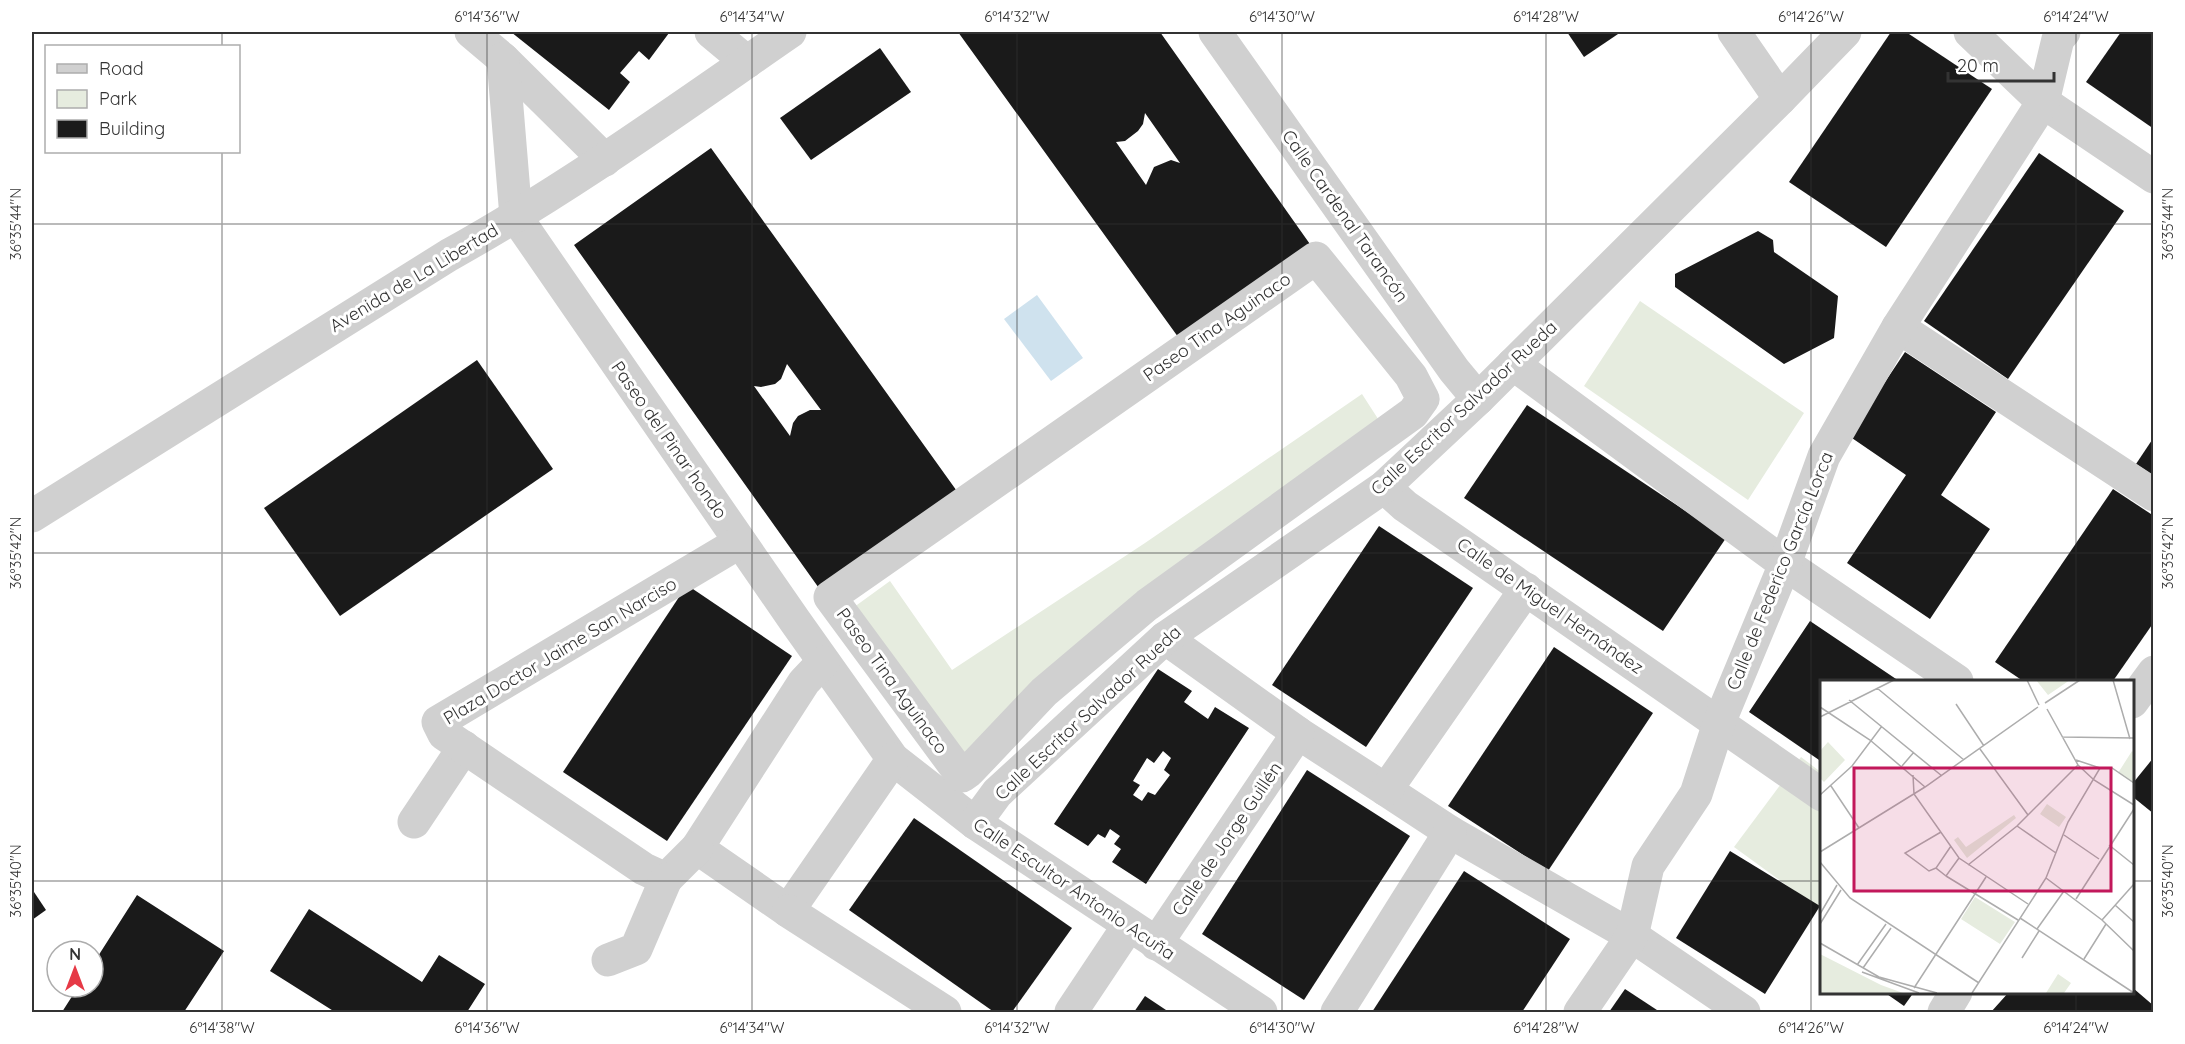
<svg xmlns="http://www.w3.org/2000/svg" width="2185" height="1044" font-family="Quicksand,sans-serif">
<rect width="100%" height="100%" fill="#fff"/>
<!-- green -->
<g fill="#e6ecdf">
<path d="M1640,301l164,112 -56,87 -164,-114z"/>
<path d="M1362,394l20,31 -422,335 -110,-150 40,-29 62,89 193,-127z"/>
<path d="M1801,757l21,16v138l-88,-64z"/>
</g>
<!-- water -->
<path fill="#cfe2ee" d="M1037,295l46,63 -32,23 -47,-62z"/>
<!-- building -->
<g fill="#1a1a1a" fill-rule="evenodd">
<path d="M511,32h156l2,1 -20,27 -10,-9 -19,22 10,9 -21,28z"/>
<path d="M958,32h202l152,215 -131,94zM1145,113l35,50 -9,-3 -17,7 -8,18 -30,-43 9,-1 13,-10 5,-7z"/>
<path d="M1567,32h54l-37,25z"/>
<path d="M1891,32h15l86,57 -106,158 -97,-65z"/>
<path d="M2121,32h33v97l-68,-47z"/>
<path d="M880,48l31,44 -100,68 -31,-42z"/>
<path d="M711,148l248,346 -138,97 -247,-346zM787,364l34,46h-11l-12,6 -5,7 -3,13 -36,-50 7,1 14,-3 6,-5z"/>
<path d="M2039,153l85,58 -116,168 -84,-58z"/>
<path d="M1758,231l15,9 1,12 64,44 -4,42 -50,26 -109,-77v-13z"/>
<path d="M1905,352l91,60 -55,83 49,34 -60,90 -83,-56 59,-88 -57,-39z"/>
<path d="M477,360l76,109 -213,147 -76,-108z"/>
<path d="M1527,405l199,133 -63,93 -199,-133z"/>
<path d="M2154,437v39l-18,-12z"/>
<path d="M2113,489l41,27v106l-41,59h-90l-28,-19z"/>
<path d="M1379,526l94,62 -107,159 -94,-62z"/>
<path d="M687,585l105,71 -125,185 -104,-69z"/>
<path d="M1810,621l89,60h-77v81l-73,-50z"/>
<path d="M1554,647l99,66 -105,158 -100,-65z"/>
<path d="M1158,669l34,22 -8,11 24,17 7,-12 34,21 -103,156 -34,-22 9,-13 -7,-5 6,-8 -10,-7 -5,9 -7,-4 -10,12 -34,-22zM1163,751l8,7 -7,12 6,5 -15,20 -7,-3 -6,9 -9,-6 7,-10 -7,-4 14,-23 7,5z"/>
<path d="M2154,757v57l-21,-17v-14z"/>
<path d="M1307,770l103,66 -106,164 -102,-66z"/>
<path d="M914,818l158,110 -60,84h-18l-145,-102z"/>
<path d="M1730,851l90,55 -55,88 -89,-56z"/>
<path d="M1464,871l106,68 -48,73h-150z"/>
<path d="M32,889l14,21 -14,10z"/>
<path d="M137,895l87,56 -40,61h-122l16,-25h15v-23z"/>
<path d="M309,909l113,73 17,-27 46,29 -18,28h-132l-65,-41z"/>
<path d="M2133,988l21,18v6h-163l18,-20h124z"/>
<path d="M1625,989l35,23h-51z"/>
<path d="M1884,992h30l-10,14z"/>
<path d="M1145,996l24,16h-35z"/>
</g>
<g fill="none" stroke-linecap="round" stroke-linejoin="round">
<!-- minor -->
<g stroke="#d0d0d0" stroke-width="33">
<path d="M471,32l32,27 102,101"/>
<path d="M711,32l36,30"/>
<path d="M1215,32l239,338 24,29"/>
<path d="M1734,32l46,67"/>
<path d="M1970,32l73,70 111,75"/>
<path d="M503,59l13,158 279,404 98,138 82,64 286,189"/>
<path d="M1316,258l95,118 12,23 -10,14 -266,192 -103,87 -75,79 -7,5 -132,-179z"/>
<path d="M1898,327l256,168"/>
<path d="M1513,364l272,200 172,117"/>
<path d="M1384,487l21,19 417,289"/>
<path d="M32,516l417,-261c120,-67 228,-145 341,-223"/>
<path d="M1165,638l133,95 88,57 64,42 182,104 112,76"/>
<path d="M823,662l-19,20 -107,166 91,63 105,-152"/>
<path d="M2132,702l22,-30"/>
<path d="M1386,790l140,-201"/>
<path d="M414,822l50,-75"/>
<path d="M975,823l22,-30 168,-155 219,-151 94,-88 302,-300 65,-67"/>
<path d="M697,848l-31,31 -22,-10 -200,-135 -6,-12 302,-180"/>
<path d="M788,911l157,101"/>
<path d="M1156,944l142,-211"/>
<path d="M608,960l28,-11 30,-70"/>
<path d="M1071,1012l58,-87"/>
<path d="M1337,1012l113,-180"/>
<path d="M1580,1012l52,-76 16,-70 48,-72 23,-71 66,-159 39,-108 74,-129 145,-225 15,-63 6,-7"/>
<path d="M1944,1012l12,-20"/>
</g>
</g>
<!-- ticks -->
<path fill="none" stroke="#333" stroke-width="1.5" stroke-opacity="0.45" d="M222,32v14M487,32v980M752,32v980M1017,32v980M1282,32v980M1546,32v980M1811,32v980M2076,32v649M222,152v860M32,224h2122M32,553h2122M32,881h1790M2132,881h22M2076,992v20"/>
<g text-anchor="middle" stroke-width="6" stroke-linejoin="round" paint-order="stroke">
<!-- street labels -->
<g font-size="18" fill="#333" stroke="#fff">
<text transform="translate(1345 216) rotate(55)" y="6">Calle Cardenal Tarancón</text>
<text transform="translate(414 278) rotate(-31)" y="6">Avenida de La Libertad</text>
<text transform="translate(1217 327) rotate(-35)" y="6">Paseo Tina Aguinaco</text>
<text transform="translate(1464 408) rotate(-43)" y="6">Calle Escritor Salvador Rueda</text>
<text transform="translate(669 440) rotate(55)" y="6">Paseo del Pinar hondo</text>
<text transform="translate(1780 571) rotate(-68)" y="6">Calle de Federico García Lorca</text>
<text transform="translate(1550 606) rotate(35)" y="6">Calle de Miguel Hernández</text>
<text transform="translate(560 651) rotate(-31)" y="6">Plaza Doctor Jaime San Narciso</text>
<text transform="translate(892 681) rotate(54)" y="6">Paseo Tina Aguinaco</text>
<text transform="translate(1088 713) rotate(-43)" y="6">Calle Escritor Salvador Rueda</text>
<text transform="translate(1227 839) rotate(-56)" y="6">Calle de Jorge Guillén</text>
<text transform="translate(1074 889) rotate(34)" y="6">Calle Escultor Antonio Acuña</text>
</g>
</g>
<!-- overview -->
<g transform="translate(1820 680)">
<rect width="314" height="314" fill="#fff"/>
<path d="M250,0l-22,15 -12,-15zM8,62l17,18 -21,22 -4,-4v-27zM312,71l1,1v31l-15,-10zM227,124l19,13 -7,10 -19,-13zM194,135l2,3 -49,40 -13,-18 4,-3 8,10zM155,217l40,25 -15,22 -39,-25zM0,274l61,31 22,8h-83zM238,294l13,9 -7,10h-18z" fill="#e6ecdf"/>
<path fill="none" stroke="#adadad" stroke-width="1.5" d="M207,0l12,25M293,0l17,59M57,8l87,72M29,20l93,76M225,23l35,-23M136,24l28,42M0,27l50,33 55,47M227,29l31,56 16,15 40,25M0,37l74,-37M242,57l72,1M160,69l48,66M256,80l24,8M82,86l12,-14M93,95l1,19 45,64 69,46M11,106l28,42M0,115l32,-29 30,-40M197,146l39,27M244,155l35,24M289,165l25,20M131,166l-15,22 10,8 13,-18M0,172l105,-65 113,-80M0,182l30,36 129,85M148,185l49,-39 61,-61M116,188l-7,3 -24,-18 36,-21M126,196l72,44M226,198l56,42 32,31M256,219l58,-90M295,225l19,17M0,234l17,-29M200,238l114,75M282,240l32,-36M0,244l21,-34M217,249l27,-38M0,263l59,34 58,16M202,278l17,-27M264,279l22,-35M37,285l29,-41M43,288l28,-40M42,292l57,21M94,308l72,-111M152,313l74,-115 22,-56 32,-54h12l22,15"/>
<path fill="#c2185b" fill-opacity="0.15" stroke="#c2185b" stroke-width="3" d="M34,88h257v123h-257z"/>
<rect width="314" height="314" fill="none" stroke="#333" stroke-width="3"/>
</g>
<!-- border -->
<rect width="2185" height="1044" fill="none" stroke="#ffffff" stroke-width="66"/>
<!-- legend -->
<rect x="45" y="45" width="195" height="108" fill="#ffffff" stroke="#adadad" stroke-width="1.5"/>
<rect x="57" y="64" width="30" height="9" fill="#d0d0d0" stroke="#adadad" stroke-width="1.5"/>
<text x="99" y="75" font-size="18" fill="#333333">Road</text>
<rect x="57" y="90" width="30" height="18" fill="#e6ecdf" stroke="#adadad" stroke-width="1.5"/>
<text x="99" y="105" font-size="18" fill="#333333">Park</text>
<rect x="57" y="120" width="30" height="18" fill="#1a1a1a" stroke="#adadad" stroke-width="1.5"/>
<text x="99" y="135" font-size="18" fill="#333333">Building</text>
<!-- north arrow -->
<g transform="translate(75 969)"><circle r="28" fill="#ffffff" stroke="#adadad" stroke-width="1.5"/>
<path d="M0-4.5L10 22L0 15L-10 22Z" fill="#e63946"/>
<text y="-9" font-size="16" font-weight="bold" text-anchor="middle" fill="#333333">N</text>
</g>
<!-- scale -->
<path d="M1948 72v9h106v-9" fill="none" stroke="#333333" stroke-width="3"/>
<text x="1957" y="72" font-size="18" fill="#333333" stroke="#ffffff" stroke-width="4.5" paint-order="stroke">20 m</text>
<rect x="33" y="33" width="2119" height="978" fill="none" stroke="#333" stroke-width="2"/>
<g font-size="15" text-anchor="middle" fill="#333">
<text x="487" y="22">6°14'36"W</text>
<text x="752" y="22">6°14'34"W</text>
<text x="1017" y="22">6°14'32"W</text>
<text x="1282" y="22">6°14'30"W</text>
<text x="1546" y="22">6°14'28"W</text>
<text x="1811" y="22">6°14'26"W</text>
<text x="2076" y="22">6°14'24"W</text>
<text transform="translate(16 224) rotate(-90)" y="5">36°35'44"N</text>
<text transform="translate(2168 224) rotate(-90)" y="5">36°35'44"N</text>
<text transform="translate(16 553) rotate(-90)" y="5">36°35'42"N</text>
<text transform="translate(2168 553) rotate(-90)" y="5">36°35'42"N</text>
<text transform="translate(16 881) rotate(-90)" y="5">36°35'40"N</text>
<text transform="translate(2168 881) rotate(-90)" y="5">36°35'40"N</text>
<text x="222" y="1033">6°14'38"W</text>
<text x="487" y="1033">6°14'36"W</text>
<text x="752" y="1033">6°14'34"W</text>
<text x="1017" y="1033">6°14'32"W</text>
<text x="1282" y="1033">6°14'30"W</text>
<text x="1546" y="1033">6°14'28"W</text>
<text x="1811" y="1033">6°14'26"W</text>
<text x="2076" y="1033">6°14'24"W</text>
</g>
</svg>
